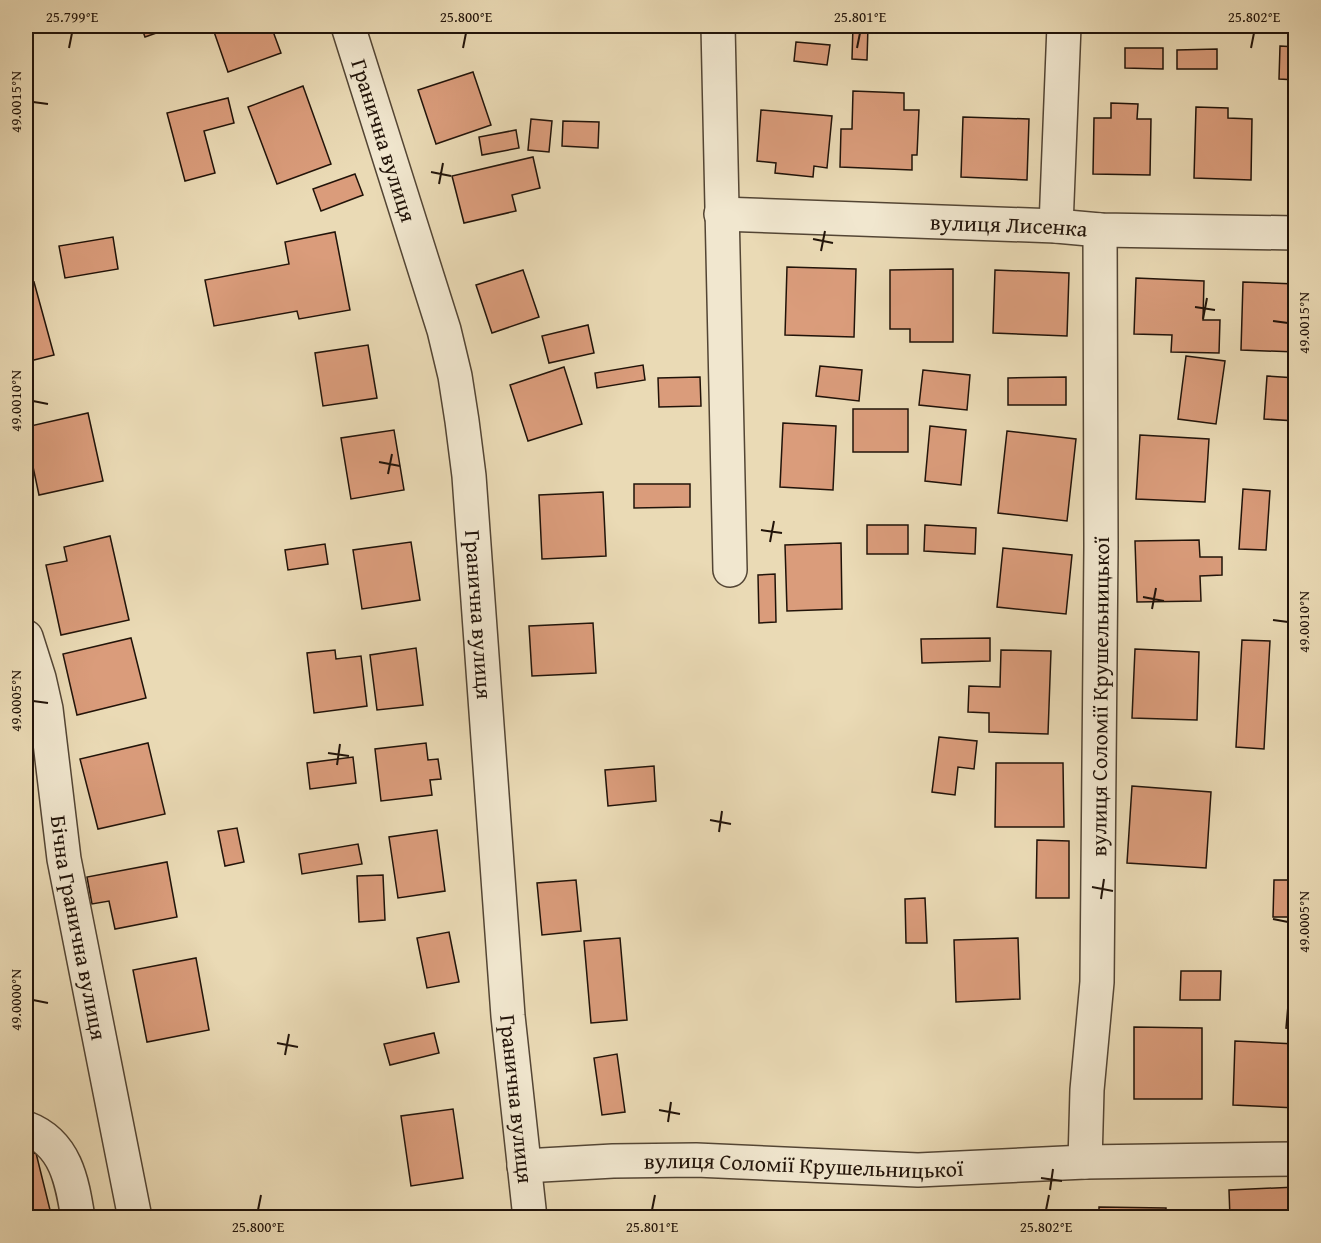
<svg xmlns="http://www.w3.org/2000/svg" width="1321" height="1243" font-family="'Gentium Book Plus',serif">
<rect width="100%" height="100%" fill="#eadab5"/>
<filter id="stains"><feTurbulence type="fractalNoise" baseFrequency=".00333" numOctaves="4"/><feColorMatrix values="0 0 0 0 .2 0 0 0 0 .09 0 0 0 0 .02 0 0 0 .5 -.17"/></filter>
<radialGradient id="worn" r=".72"><stop offset=".6" stop-color="#630" stop-opacity="0"/><stop offset="1" stop-color="#630" stop-opacity=".3"/></radialGradient>
<!-- building -->
<g fill="#da9c7b" stroke="#211309" stroke-width="1.5">
<path d="M141,26h35l-31,11z"/>
<path d="M212,26h59l10,27 -53,19z"/>
<path d="M853,26h15l-1,34 -15,-1z"/>
<path d="M796,42l34,3 -3,20 -33,-4z"/>
<path d="M1280,46l16,1v33l-17,-1z"/>
<path d="M1125,48h38v21l-38,-1z"/>
<path d="M1217,49v20h-40v-19z"/>
<path d="M473,72l18,53 -55,19 -18,-54z"/>
<path d="M303,86l28,78 -54,20 -29,-77z"/>
<path d="M853,91l51,2v17h15l-2,45h-5v15l-72,-3 1,-38h11z"/>
<path d="M228,98l6,25 -30,8 11,42 -30,8 -18,-68z"/>
<path d="M1111,103l27,1 -1,15h14l-1,56 -57,-1 1,-56h17z"/>
<path d="M1196,107l32,1v10l24,1 -1,61 -57,-2z"/>
<path d="M761,110l71,6 -5,52 -13,-2 -1,11 -38,-4 1,-10 -19,-2z"/>
<path d="M963,117l66,2 -2,61 -66,-3z"/>
<path d="M531,119l21,2 -3,31 -21,-2z"/>
<path d="M563,121l36,1 -1,26 -36,-2z"/>
<path d="M516,130l3,18 -37,7 -3,-18z"/>
<path d="M533,157l7,31 -28,7 4,16 -52,12 -12,-47z"/>
<path d="M355,174l8,21 -42,16 -8,-22z"/>
<path d="M335,232l15,78 -51,9 -2,-8 -83,15 -9,-46 84,-16 -4,-22z"/>
<path d="M113,237l5,32 -53,9 -6,-32z"/>
<path d="M787,267l69,2 -2,68 -69,-2z"/>
<path d="M953,269v73h-43v-13h-20v-59z"/>
<path d="M523,270l16,47 -47,16 -16,-48z"/>
<path d="M995,270l74,3 -2,63 -74,-3z"/>
<path d="M1136,278l68,3 -1,39h17l-1,33 -48,-1 1,-17 -38,-1z"/>
<path d="M34,282l20,73 -28,7v-78z"/>
<path d="M1243,282l53,2v68l-55,-2z"/>
<path d="M588,325l6,28 -45,10 -7,-27z"/>
<path d="M368,345l9,53 -54,8 -8,-53z"/>
<path d="M1186,356l39,5 -9,63 -38,-5z"/>
<path d="M643,365l2,15 -48,8 -2,-15z"/>
<path d="M820,366l42,4 -3,31 -43,-5z"/>
<path d="M564,367l18,57 -54,17 -18,-56z"/>
<path d="M923,370l47,5 -3,35 -48,-5z"/>
<path d="M1267,376l29,2v43l-32,-2z"/>
<path d="M700,377l1,29 -42,1 -1,-29z"/>
<path d="M1066,377v28h-58v-27z"/>
<rect x="853" y="409" width="55" height="43"/>
<path d="M88,413l15,68 -64,14 -13,-61v-7z"/>
<path d="M783,423l53,3 -3,64 -53,-3z"/>
<path d="M930,426l36,4 -5,55 -36,-4z"/>
<path d="M394,430l10,60 -53,9 -10,-61z"/>
<path d="M1007,431l69,8 -9,82 -69,-8z"/>
<path d="M1140,435l69,4 -4,63 -69,-3z"/>
<path d="M634,484h56v23l-56,1z"/>
<path d="M1243,489l27,2 -4,59 -27,-1z"/>
<path d="M603,492l3,64 -64,3 -3,-64z"/>
<rect x="867" y="525" width="41" height="29"/>
<path d="M925,525l51,3 -1,26 -51,-3z"/>
<path d="M110,536l19,84 -68,15 -15,-70 21,-4 -3,-14z"/>
<path d="M1199,540l1,17h22v18l-22,1 1,25 -64,1 -2,-61z"/>
<path d="M411,542l9,58 -58,9 -9,-59z"/>
<path d="M841,543l1,66 -55,2 -2,-66z"/>
<path d="M325,544l3,20 -40,6 -3,-20z"/>
<path d="M1003,548l69,7 -6,59 -69,-7z"/>
<path d="M775,574l1,48 -17,1 -1,-48z"/>
<path d="M593,623l3,50 -64,3 -3,-50z"/>
<path d="M131,638l15,60 -69,17 -14,-61z"/>
<path d="M990,638v23l-68,2 -1,-24z"/>
<path d="M1242,640l28,1 -6,108 -28,-2z"/>
<path d="M416,648l7,57 -46,5 -7,-55z"/>
<path d="M1135,649l64,3 -2,68 -65,-2z"/>
<path d="M335,650l1,9 25,-3 6,50 -53,7 -7,-60z"/>
<path d="M1001,650l50,1 -3,83 -59,-2v-19l-21,-1 1,-26 31,1z"/>
<path d="M939,737l38,4 -3,28 -16,-2 -3,28 -23,-3z"/>
<path d="M148,743l17,71 -67,15 -18,-70z"/>
<path d="M426,743l2,17 10,-1 3,20 -11,1 2,15 -51,6 -6,-52z"/>
<path d="M1294,753h2v31h-5z"/>
<path d="M353,757l3,26 -46,6 -3,-26z"/>
<path d="M996,763h67l1,64h-69z"/>
<path d="M654,766l2,35 -48,5 -3,-36z"/>
<path d="M1132,786l79,6 -5,76 -79,-5z"/>
<path d="M237,828l7,34 -19,4 -7,-35z"/>
<path d="M437,830l8,61 -47,7 -9,-61z"/>
<path d="M1037,840l32,1v57h-33z"/>
<path d="M358,844l4,20 -60,10 -3,-20z"/>
<path d="M167,862l10,55 -62,12 -6,-28 -17,3 -5,-27z"/>
<path d="M383,875l2,45 -26,2 -2,-46z"/>
<path d="M576,880l5,51 -39,4 -5,-52z"/>
<path d="M1274,880h22v37h-23z"/>
<path d="M925,898l2,45h-21l-1,-44z"/>
<path d="M449,932l10,50 -32,6 -10,-50z"/>
<path d="M620,938l7,82 -36,3 -7,-82z"/>
<path d="M1018,938l2,61 -64,3 -2,-62z"/>
<path d="M196,958l13,72 -62,12 -14,-72z"/>
<path d="M1181,971h40l-1,29h-40z"/>
<path d="M1290,983h6v46l-10,-1z"/>
<path d="M1134,1027l68,1v71h-68z"/>
<path d="M434,1033l5,20 -49,12 -6,-21z"/>
<path d="M1235,1041l61,3v64l-63,-3z"/>
<path d="M617,1054l8,58 -23,3 -8,-57z"/>
<path d="M453,1109l10,69 -52,8 -10,-70z"/>
<path d="M36,1153l16,65h-26v-63z"/>
<path d="M1296,1187v31h-66l-1,-28z"/>
<path d="M1099,1207l67,1v10h-67z"/>
</g>
<g fill="none" stroke-linecap="round" stroke-linejoin="round">
<!-- minor casing -->
<g stroke="#534534" stroke-width="36">
<g id="minor">
<path id="s1" d="M348,26l96,304 11,46 7,45 7,55 39,540 22,202"/>
<path d="M718,26l12,544"/>
<path id="s2" d="M721,214l335,12 44,4 196,3"/>
<path d="M1056,226l8,-200"/>
<path id="s3" d="M26,637l13,41 7,31 18,150 71,359"/>
<path d="M26,1128c40,15 46,53 52,90"/>
<path id="s4" d="M1085,1162l2,-72 10,-108 4,-435 -1,-317"/>
<path id="s5" d="M524,1166l89,-5 83,-1 222,10 167,-8 211,-3"/>
</g>
</g>
<!-- minor -->
<use href="#minor" stroke="#f1e7cf" stroke-width="33"/>
</g>
<!-- ticks -->
<path fill="none" stroke="#211309" stroke-width="2" d="M69,48l3,-15M463,48l3,-15M857,48l3,-15M1251,48l3,-15M33,102l15,2M431,172l20,4M439,184l4,-21M813,239l20,4M821,251l4,-20M1195,307l20,3M1203,319l4,-21M1273,321l15,2M33,401l15,3M379,462l21,4M388,474l4,-20M761,530l21,3M770,542l4,-21M1143,597l21,4M1152,609l4,-21M1273,620l15,2M33,701l15,2M328,753l21,3M337,765l3,-21M710,820l21,4M719,832l3,-21M1092,887l21,4M1101,899l3,-20M1273,919l15,3M33,1000l15,3M277,1043l21,4M285,1055l4,-21M659,1110l21,4M668,1122l3,-20M1041,1178l21,3M1050,1190l3,-21M258,1210l3,-15M652,1210l3,-15M1046,1210l3,-15"/>
<g text-anchor="middle" stroke-width="6" stroke-linejoin="round" paint-order="stroke">
<!-- street labels -->
<g font-size="22" fill="#211309" stroke="#f1e7cf">
<text dy="8" stroke="none"><textPath href="#s1" startOffset="120">Гранична вулиця</textPath></text>
<text dy="8" stroke="none"><textPath href="#s2" startOffset="288">вулиця Лисенка</textPath></text>
<text dy="8" stroke="none"><textPath href="#s1" startOffset="606">Гранична вулиця</textPath></text>
<text dy="8" stroke="none"><textPath href="#s4" startOffset="466">вулиця Соломії Крушельницької</textPath></text>
<text dy="8" stroke="none"><textPath href="#s3" startOffset="296">Бічна Гранична вулиця</textPath></text>
<text dy="8" stroke="none"><textPath href="#s1" startOffset="1092">Гранична вулиця</textPath></text>
<text dy="8" stroke="none"><textPath href="#s5" startOffset="280">вулиця Соломії Крушельницької</textPath></text>
</g>
</g>
<!-- margin -->
<rect width="1321" height="1243" fill="none" stroke="#eadab5" stroke-width="66"/>
<rect x="33" y="33" width="1255" height="1177" fill="none" stroke="#211309" stroke-width="2"/>
<g font-size="15" text-anchor="middle" fill="#211309">
<text x="72" y="22">25.799°E</text>
<text x="466" y="22">25.800°E</text>
<text x="860" y="22">25.801°E</text>
<text x="1254" y="22">25.802°E</text>
<text transform="translate(16 102) rotate(-90)" y="5">49.0015°N</text>
<text transform="translate(1304 323) rotate(-90)" y="5">49.0015°N</text>
<text transform="translate(16 401) rotate(-90)" y="5">49.0010°N</text>
<text transform="translate(1304 622) rotate(-90)" y="5">49.0010°N</text>
<text transform="translate(16 701) rotate(-90)" y="5">49.0005°N</text>
<text transform="translate(1304 922) rotate(-90)" y="5">49.0005°N</text>
<text transform="translate(16 1000) rotate(-90)" y="5">49.0000°N</text>
<text x="258" y="1232">25.800°E</text>
<text x="652" y="1232">25.801°E</text>
<text x="1046" y="1232">25.802°E</text>
</g>
<rect width="100%" height="100%" filter="url(#stains)"/>
<rect width="100%" height="100%" fill="url(#worn)"/>
</svg>
